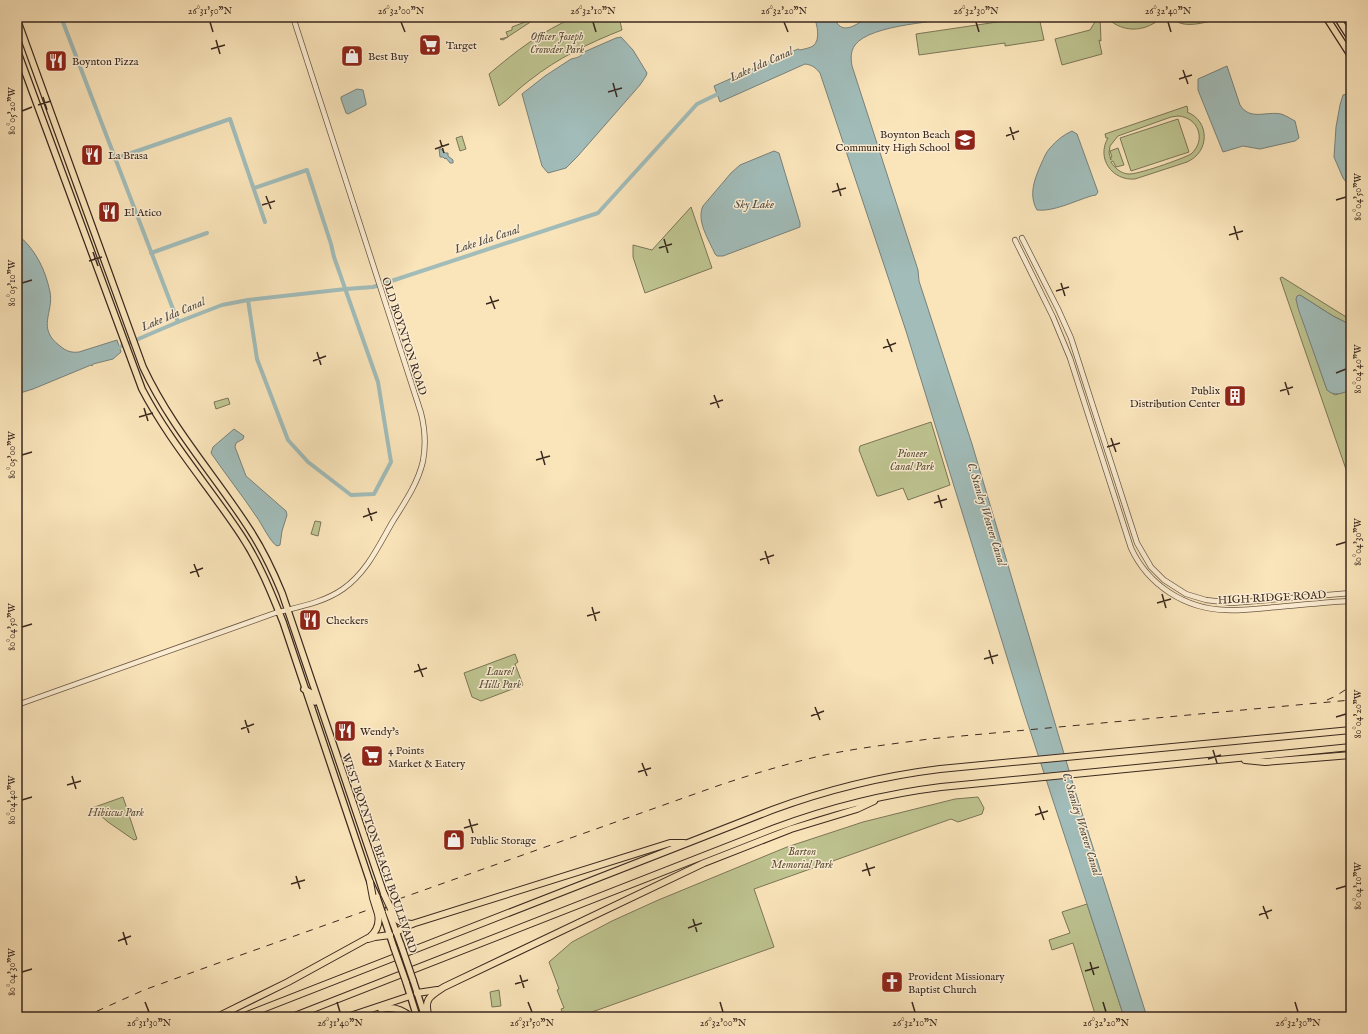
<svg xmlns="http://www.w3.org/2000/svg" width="1368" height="1034" font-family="'IM FELL English',serif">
<rect width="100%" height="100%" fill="#fae4ba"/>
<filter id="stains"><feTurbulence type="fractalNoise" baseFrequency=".005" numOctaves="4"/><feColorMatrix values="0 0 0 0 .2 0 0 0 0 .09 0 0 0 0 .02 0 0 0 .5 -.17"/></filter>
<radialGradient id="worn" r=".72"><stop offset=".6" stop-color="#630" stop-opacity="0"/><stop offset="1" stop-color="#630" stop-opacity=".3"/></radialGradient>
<!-- green -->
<g fill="#bec490" stroke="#7c7658" fill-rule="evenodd">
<path d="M525,17h13l-35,23 -3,-1 8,-2 -2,-5 6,-2v-3l13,-5z"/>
<path d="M575,17h44l3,13c-33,13 -64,28 -92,50 -11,8 -20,18 -31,26l-10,-32c27,-23 53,-43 86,-57z"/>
<path d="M1031,17h8l5,23 -39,6v-3l-86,12 -3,-21z"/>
<path d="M1098,17h2l1,24 -2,-1 3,14 -40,11 -7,-26 35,-9z"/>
<path d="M1106,17h48l2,5c-17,11 -36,9 -50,-5z"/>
<path d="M1172,17h48c-9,5 -30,10 -40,6 -3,-1 -6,-4 -8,-6z"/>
<path d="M1187,106l1,5 -1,1c23,9 23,40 0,50l-52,17c-23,2 -39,-21 -27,-41h-2l-1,-4zM1178,116c20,1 29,24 13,38 -9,5 -54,21 -63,20 -8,-1 -13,-6 -17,-12l2,-1 3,6 8,-2 -6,-17 -8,3 2,6 -2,1 1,2 -2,-7 1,-7 8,-10 53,-19z"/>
<path d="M1178,119l11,33 -58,19 -11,-33z"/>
<path d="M462,136l4,13 -6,2 -4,-13z"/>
<path d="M691,207l21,61 -67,25 -12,-36v-12l19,5z"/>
<path d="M1282,277l69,43v5l-18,-9 -33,-21 -4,4 31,91 8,5 16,-5v88h-2l-69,-200z"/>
<path d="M228,398l2,6 -14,5 -2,-7z"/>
<path d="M931,422l19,63 -42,15 -5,-12 -24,8h-2l-18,-46 1,-4z"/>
<path d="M315,521l6,1 -3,14 -7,-2z"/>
<path d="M515,654l3,8 -3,2 8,21 -42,16 -9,-4 -8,-24z"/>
<path d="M123,797l14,42 -3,1 -26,-18 -16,-14z"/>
<path d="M978,797l6,11 -2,6 -24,8 -7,-3 -197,70 20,58 -196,70h-14l-3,-8 3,-1 -7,-18 2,-1 -10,-27 23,-20 40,-21 44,-20 131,-54 76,-25 92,-23z"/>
<path d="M1087,904l37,113h-28l-23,-74 -21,7 -3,-10 21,-7 -8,-21z"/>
<path d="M499,990l2,16 -9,1 -2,-15z"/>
</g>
<!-- water -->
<g fill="#a1bcb9" stroke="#78817b">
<path d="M814,17h20c7,20 22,8 34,0h102c-27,4 -100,7 -115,28 -5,7 -4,14 -3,21l66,204 1,11 53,163 104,350 71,223h-23l-101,-308 -117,-378 -86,-258c-5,-6 -8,-8 -15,-9l-85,38 -6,-16 84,-37 2,1c4,-1 10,-2 13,-4 8,-6 4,-22 1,-29z"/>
<path d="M621,37l12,13 14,23 -1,3 -6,9 -63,72 -11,11 -18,5 -6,-7 -20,-72 23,-18 26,-17c5,-1 10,-2 13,-7l32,-14z"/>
<path d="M1227,66l13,39c10,16 26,6 41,9 4,1 10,5 14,7l4,17 -4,3 -35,8 -17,-3 -20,6 -25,-62v-11z"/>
<path d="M357,89l6,1 3,13v2l-18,9 -2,-1 -5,-14v-2z"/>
<path d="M1351,93v95l-8,-10 -9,-21 2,-30 4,-22 3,-10z"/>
<path d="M1072,131l5,3 21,58 -2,3 -5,1c-16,5 -38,16 -54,14 -9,-16 -2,-32 5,-48 2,-4 4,-10 8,-14 6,-7 13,-13 22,-17z"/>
<path d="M439,149h2l4,4h3v3l5,4v3h-3l-4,-5 -1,1 -2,-2h-3z"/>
<path d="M774,151l5,2 21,70v4l-77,29h-6l-2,-2c-6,-14 -19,-33 -12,-48l28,-33 9,-8z"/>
<path d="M17,234c18,15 28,34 33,58 4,21 -14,36 10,54 6,5 11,7 19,6l38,-12 4,12 -8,7 -20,5 -1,2 -1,-1 -58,24 -16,5z"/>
<path d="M1300,295l33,21 18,9v65c-9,3 -16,7 -24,0l-29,-82 -2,-9 1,-3z"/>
<path d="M234,429l10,7 -1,3 -7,4 -1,4 11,29 40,35 1,4 -5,16 -2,14 -3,1c-7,-4 -15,-22 -21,-30 -14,-21 -30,-41 -45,-63l2,-6z"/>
</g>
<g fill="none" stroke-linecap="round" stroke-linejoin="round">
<!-- canal -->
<g stroke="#a1bcb9" stroke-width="4">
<path d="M61,17l117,305"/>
<path d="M114,159l116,-40 35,103"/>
<path d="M151,253l56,-20"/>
<path d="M248,300l9,59 31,81 20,22 43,33 23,-1 17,-32 -13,-80 -44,-125 -3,-13 -24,-74 -53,18"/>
<path d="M115,349l63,-27 44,-17 26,-5 98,-11 27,-2 225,-74 99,-109 25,-12"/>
</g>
<!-- minor casing -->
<g stroke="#6a5846" stroke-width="6">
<g id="minor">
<path d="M1022,238l36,71 13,29 66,205 14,24 13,13 22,14 20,6 26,3 119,-10"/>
<path d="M1015,240l38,77 17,41 61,190c17,37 54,61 95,62 17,1 35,-2 52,-3 24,-2 49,-5 73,-6"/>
<path d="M17,705l258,-92c23,-6 48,-10 68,-24 24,-17 36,-44 50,-68 12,-19 25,-38 30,-60 3,-16 2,-32 -2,-48l-128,-396"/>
</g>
</g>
<!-- major casing -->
<g stroke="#3a291f" stroke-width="8">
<g id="major">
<path d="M1326,17l25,39"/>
<path d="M1337,17l14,22"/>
<path d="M17,19l126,348c29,62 71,107 107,163 13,20 23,41 32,63l102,301"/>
<path d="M17,50l125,339c27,52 66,96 99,146 18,27 30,57 42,87l87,260 7,15"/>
<path d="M304,689l7,4 4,9"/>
<path d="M388,910l13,35"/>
<path d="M382,912l12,36"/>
<path d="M413,980l12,37"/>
<path d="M406,982l11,35"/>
</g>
</g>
<!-- highway casing -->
<g stroke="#3a291f" stroke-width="8">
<g id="highway">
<path d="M1245,760l20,2 86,-7"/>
<path d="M391,909c4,12 9,14 21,15"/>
<path d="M396,932l16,-8 258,-81h14"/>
<path d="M368,939l7,-2 15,-2"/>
<path d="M417,993l20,-3"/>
<path d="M381,1009c12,-3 22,1 30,8"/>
<path d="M217,1017l71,-35 82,-45c7,-6 10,-13 8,-23"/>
<path d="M242,1017l530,-207c54,-20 111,-34 168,-41l411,-39"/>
<path d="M292,1017l483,-189c54,-20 109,-34 166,-41l410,-40"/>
<path d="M347,1017l63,-21"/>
<path d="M429,1017c-6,-18 1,-21 15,-30l260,-124 87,-34 66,-20 17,-8"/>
</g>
</g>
<!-- minor -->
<use href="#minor" stroke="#fcedd2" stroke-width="4.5"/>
<!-- major -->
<use href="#major" stroke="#fae4ba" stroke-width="5.5"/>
<!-- highway -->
<use href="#highway" stroke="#fae4ba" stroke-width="6"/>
<!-- rail -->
<g stroke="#3a291f" stroke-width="1" stroke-dasharray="7 7" stroke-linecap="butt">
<path d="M1327,700l9,-4 15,-10"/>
<path d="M84,1017l60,-27 66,-24 510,-181c33,-11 66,-21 100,-29 36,-8 73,-12 109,-17l422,-39"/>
</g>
<!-- major-bridge casing -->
<g stroke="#3a291f" stroke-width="8" stroke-linecap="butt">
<g id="major-bridge">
<path d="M377,897l5,15"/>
<path d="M401,945l12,35"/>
<path d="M394,948l12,34"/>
</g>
</g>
<!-- highway-bridge casing -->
<g stroke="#3a291f" stroke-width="8" stroke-linecap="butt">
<g id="highway-bridge">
<path d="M370,882l3,16 5,16"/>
<path d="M384,894l7,15"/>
</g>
</g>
<!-- major-bridge -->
<use href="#major-bridge" stroke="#fae4ba" stroke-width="5.5"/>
<!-- highway-bridge -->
<use href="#highway-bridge" stroke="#fae4ba" stroke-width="6"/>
</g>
<!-- ticks -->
<path fill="none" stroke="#3a291f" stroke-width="1.5" d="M210,22l3,10M401,22l4,10M593,22l3,10M784,22l4,10M976,22l3,10M1168,22l3,10M216,40l4,14M211,49l14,-4M1183,70l5,14M1179,79l13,-4M613,83l4,14M608,92l14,-4M43,97l4,13M38,105l13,-4M22,111l10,-4M1010,127l4,13M1006,136l13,-5M440,140l4,13M435,149l14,-5M837,183l4,13M832,192l14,-4M266,196l5,13M1336,200l10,-3M262,205l13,-4M1234,226l4,14M1229,235l14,-4M664,239l4,14M659,248l13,-4M93,252l5,14M89,261l13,-4M22,283l10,-3M1061,283l4,13M1056,291l13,-4M490,296l5,13M486,304l13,-4M887,339l5,13M883,348l13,-5M317,352l4,13M313,361l13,-5M1336,373l10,-4M1285,382l4,13M1280,391l13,-4M714,395l5,13M710,404l13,-4M144,408l4,13M139,417l14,-4M1111,438l5,14M1107,447l13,-4M541,451l4,14M22,455l10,-3M536,460l14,-4M938,495l4,13M934,503l13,-4M368,508l4,13M363,517l14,-5M1336,545l10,-3M765,551l4,13M760,560l14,-5M194,564l5,13M190,573l13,-5M1162,594l4,14M1157,603l14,-4M592,607l4,14M587,616l13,-4M22,627l10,-3M989,650l4,14M984,659l14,-4M418,664l5,13M414,672l13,-4M815,707l5,13M811,716l13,-5M1336,717l10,-3M245,720l4,13M241,729l13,-5M1213,750l4,13M1208,759l13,-4M642,763l5,13M638,772l13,-4M72,776l4,13M67,785l14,-4M22,800l10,-3M1039,806l5,14M1035,815l13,-4M469,819l4,14M464,828l14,-4M866,863l4,13M862,871l13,-4M296,876l4,13M291,884l14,-4M1336,889l10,-3M1263,906l5,13M1259,915l13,-5M693,919l4,13M688,928l14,-5M123,932l4,13M118,941l13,-5M1090,962l4,13M1085,971l14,-4M22,972l10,-3M520,975l4,13M515,984l13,-4M145,1002l4,10M337,1002l3,10M528,1002l4,10M720,1002l3,10M912,1002l3,10M1103,1002l3,10M1295,1002l3,10"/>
<!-- icons -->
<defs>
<g id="supermarket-square" transform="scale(1.15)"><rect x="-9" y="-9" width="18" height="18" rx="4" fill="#8f2418" stroke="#fcedd2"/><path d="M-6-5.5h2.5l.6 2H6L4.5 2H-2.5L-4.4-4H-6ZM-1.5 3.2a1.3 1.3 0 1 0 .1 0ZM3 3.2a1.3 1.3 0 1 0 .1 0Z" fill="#fff"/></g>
<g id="shop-square" transform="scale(1.15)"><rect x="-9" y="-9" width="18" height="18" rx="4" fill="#8f2418" stroke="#fcedd2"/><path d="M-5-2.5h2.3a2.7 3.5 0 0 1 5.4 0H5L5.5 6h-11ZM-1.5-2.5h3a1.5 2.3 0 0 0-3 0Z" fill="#fff"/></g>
<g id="restaurant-square" transform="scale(1.15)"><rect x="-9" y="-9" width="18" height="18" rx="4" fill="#8f2418" stroke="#fcedd2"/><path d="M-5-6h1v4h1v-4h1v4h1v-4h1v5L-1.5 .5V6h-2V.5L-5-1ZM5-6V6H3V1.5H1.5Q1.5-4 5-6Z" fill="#fff"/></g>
<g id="school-square" transform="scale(1.15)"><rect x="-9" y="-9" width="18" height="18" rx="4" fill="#8f2418" stroke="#fcedd2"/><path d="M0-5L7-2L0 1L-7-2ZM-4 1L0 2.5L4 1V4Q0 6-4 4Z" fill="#fff"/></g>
<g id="building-square" transform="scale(1.15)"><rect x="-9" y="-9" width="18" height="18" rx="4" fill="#8f2418" stroke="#fcedd2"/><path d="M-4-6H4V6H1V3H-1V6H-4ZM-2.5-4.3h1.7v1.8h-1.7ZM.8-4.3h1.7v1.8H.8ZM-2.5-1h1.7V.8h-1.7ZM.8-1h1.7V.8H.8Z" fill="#fff"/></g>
<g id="church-square" transform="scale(1.15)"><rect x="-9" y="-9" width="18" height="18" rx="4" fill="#8f2418" stroke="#fcedd2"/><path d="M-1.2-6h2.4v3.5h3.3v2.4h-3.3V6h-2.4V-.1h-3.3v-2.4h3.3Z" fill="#fff"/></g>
</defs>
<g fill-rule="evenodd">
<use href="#supermarket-square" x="430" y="45"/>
<use href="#shop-square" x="352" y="56"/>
<use href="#restaurant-square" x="56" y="61"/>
<use href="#school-square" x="965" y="140"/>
<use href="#restaurant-square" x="92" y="155"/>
<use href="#restaurant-square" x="109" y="212"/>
<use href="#building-square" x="1235" y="396"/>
<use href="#restaurant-square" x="310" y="620"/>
<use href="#restaurant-square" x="345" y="731"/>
<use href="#supermarket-square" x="372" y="756"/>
<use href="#shop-square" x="454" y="840"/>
<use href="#church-square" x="892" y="982"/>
</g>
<g text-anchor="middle" stroke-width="3" stroke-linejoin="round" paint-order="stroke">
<!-- park labels -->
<g font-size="11" font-style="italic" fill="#5b503b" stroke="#fcedd2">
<text x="557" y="40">Officer Joseph<tspan x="557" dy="13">Crowder Park</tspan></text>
<text x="912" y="457">Pioneer<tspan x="912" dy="13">Canal Park</tspan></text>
<text x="500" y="675">Laurel<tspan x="500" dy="13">Hills Park</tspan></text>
<text x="116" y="816">Hibiscus Park</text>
<text x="802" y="855">Barton<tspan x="802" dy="13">Memorial Park</tspan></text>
</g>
<!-- poi labels -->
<g font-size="11" fill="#3a291f" stroke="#fcedd2" text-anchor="start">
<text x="446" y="49">Target</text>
<text x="368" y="60">Best Buy</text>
<text x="72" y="65">Boynton Pizza</text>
<text x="950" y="138" text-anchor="end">Boynton Beach<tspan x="950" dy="13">Community High School</tspan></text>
<text x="108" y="159">La Brasa</text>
<text x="124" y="216">El Atico</text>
<text x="1220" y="394" text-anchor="end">Publix<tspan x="1220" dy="13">Distribution Center</tspan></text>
<text x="326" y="624">Checkers</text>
<text x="360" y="735">Wendy's</text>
<text x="388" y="754">4 Points<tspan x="388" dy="13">Market &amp; Eatery</tspan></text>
<text x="470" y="844">Public Storage</text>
<text x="908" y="980">Provident Missionary<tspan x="908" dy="13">Baptist Church</tspan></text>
</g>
<!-- street labels -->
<g font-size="11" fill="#3a291f" stroke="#fcedd2">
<text transform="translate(405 336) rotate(72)" y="4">OLD BOYNTON ROAD</text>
<text transform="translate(1272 597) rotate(-3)" y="4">HIGH RIDGE ROAD</text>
<text transform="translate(380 853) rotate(71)" y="4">WEST BOYNTON BEACH BOULEVARD</text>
</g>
<!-- water labels -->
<g font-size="12" font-style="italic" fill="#544e46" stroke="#fcedd2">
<text transform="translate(761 64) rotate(-24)" y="4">Lake Ida Canal</text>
<text x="754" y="208">Sky Lake</text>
<text transform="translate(487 239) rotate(-18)" y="4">Lake Ida Canal</text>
<text transform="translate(173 314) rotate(-23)" y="4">Lake Ida Canal</text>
<text transform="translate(987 514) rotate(73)" y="4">C. Stanley Weaver Canal</text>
<text transform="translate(1082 824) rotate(73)" y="4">C. Stanley Weaver Canal</text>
</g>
</g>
<!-- margin -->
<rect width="1368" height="1034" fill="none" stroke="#fae4ba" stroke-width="44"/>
<rect x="22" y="22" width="1324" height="990" fill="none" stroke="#3a291f" stroke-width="1.5"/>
<g font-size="10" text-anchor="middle" fill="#3a291f">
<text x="210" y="14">26°31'50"N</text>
<text x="401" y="14">26°32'00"N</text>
<text x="593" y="14">26°32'10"N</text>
<text x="784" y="14">26°32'20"N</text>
<text x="976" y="14">26°32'30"N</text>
<text x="1168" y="14">26°32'40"N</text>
<text transform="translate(11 111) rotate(-90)" y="4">80°05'20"W</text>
<text transform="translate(1357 197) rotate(-90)" y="4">80°04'50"W</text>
<text transform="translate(11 283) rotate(-90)" y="4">80°05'10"W</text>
<text transform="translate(1357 369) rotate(-90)" y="4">80°04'40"W</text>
<text transform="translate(11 455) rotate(-90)" y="4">80°05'00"W</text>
<text transform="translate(1357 542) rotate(-90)" y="4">80°04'30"W</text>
<text transform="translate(11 627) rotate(-90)" y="4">80°04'50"W</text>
<text transform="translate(1357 714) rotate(-90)" y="4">80°04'20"W</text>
<text transform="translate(11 800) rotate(-90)" y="4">80°04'40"W</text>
<text transform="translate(1357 886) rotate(-90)" y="4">80°04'10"W</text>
<text transform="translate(11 972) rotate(-90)" y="4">80°04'30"W</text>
<text x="149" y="1026">26°31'30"N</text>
<text x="340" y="1026">26°31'40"N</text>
<text x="532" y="1026">26°31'50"N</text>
<text x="723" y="1026">26°32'00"N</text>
<text x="915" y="1026">26°32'10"N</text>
<text x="1106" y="1026">26°32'20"N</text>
<text x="1298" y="1026">26°32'30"N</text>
</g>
<rect width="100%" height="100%" filter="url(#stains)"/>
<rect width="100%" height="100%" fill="url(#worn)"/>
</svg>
